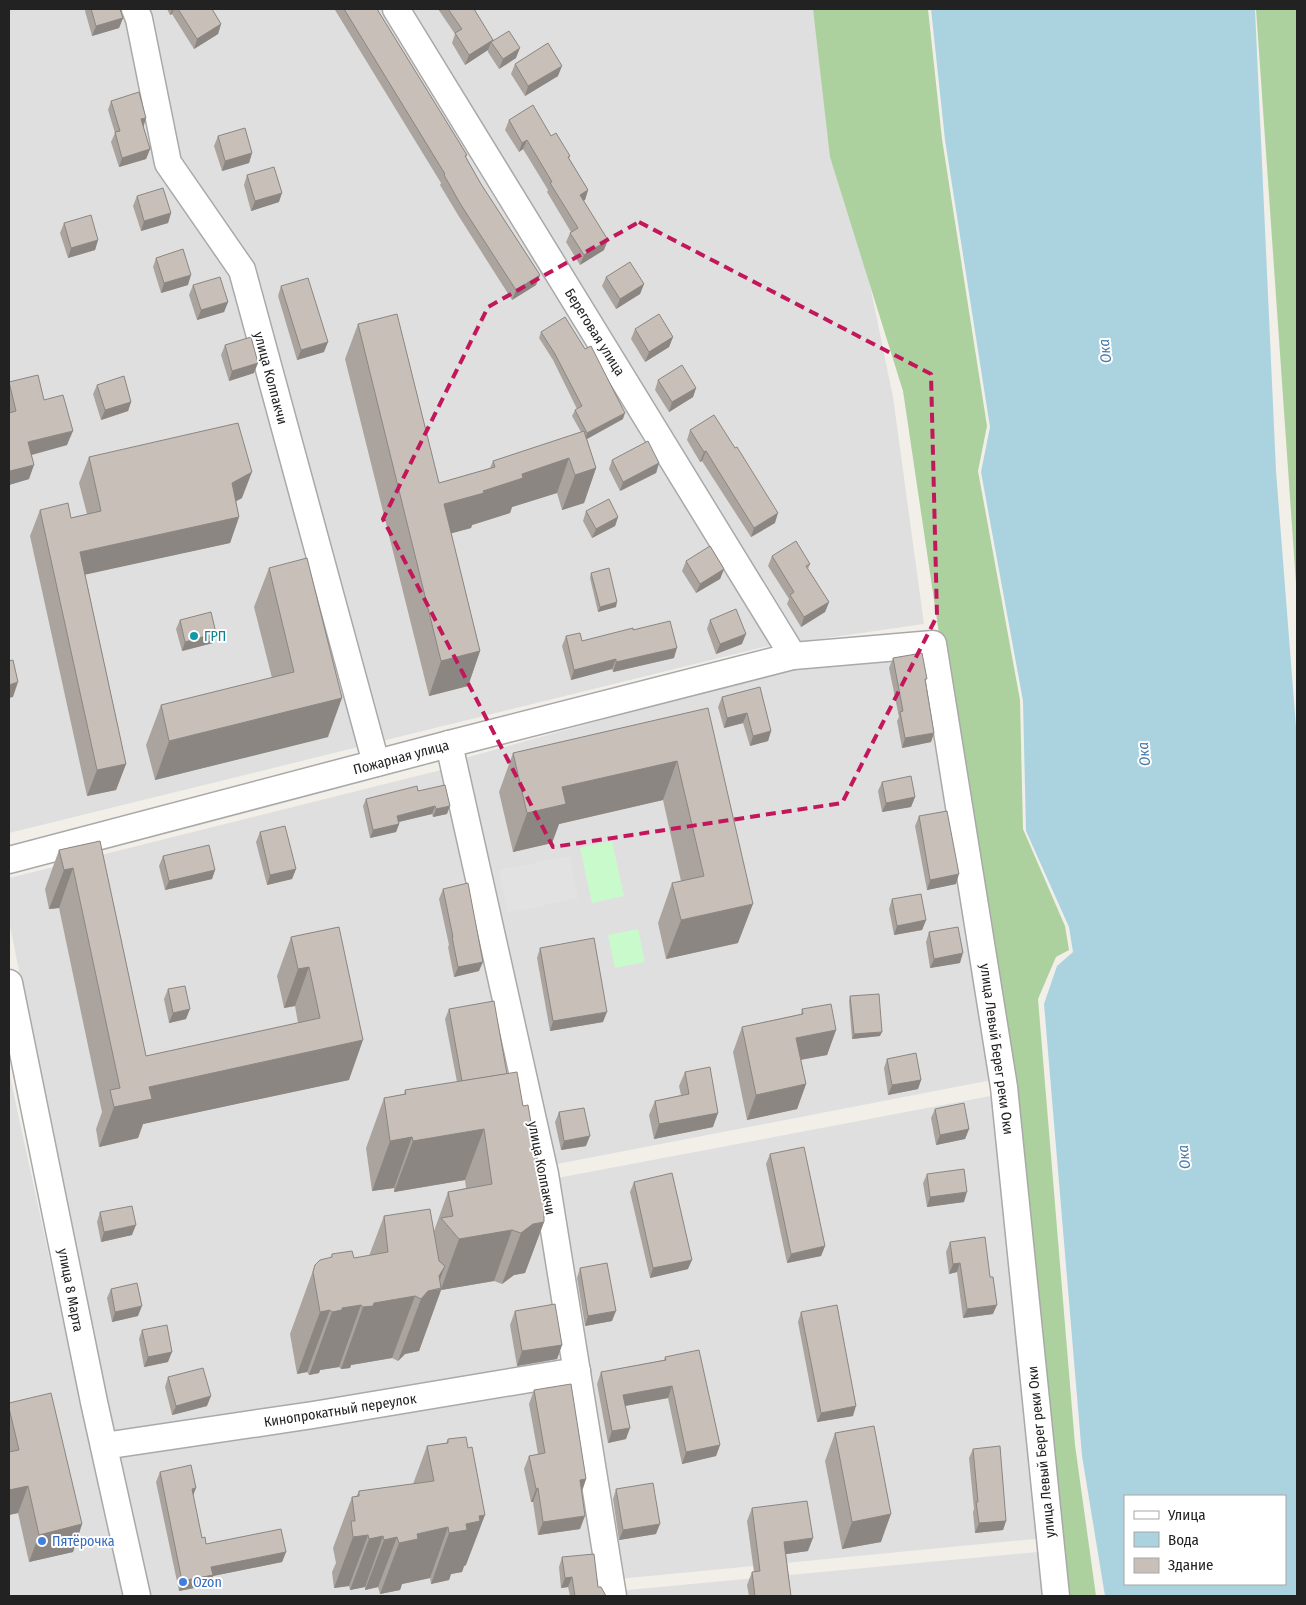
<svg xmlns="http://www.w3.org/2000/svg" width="1306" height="1605" font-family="'Fira Sans Condensed',sans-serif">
<rect width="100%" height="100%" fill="#f2efe9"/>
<!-- residential -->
<g fill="#e0dfdf">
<path d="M9,9h804l80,388 31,227 -160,23 -755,186z"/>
<path d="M926,652l71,427 -445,86 -87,-407 334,-93z"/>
<path d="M445,769l91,407 34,190 -457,70 -104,-515v-43z"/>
<path d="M9,1072l114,524h-114z"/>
<path d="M996,1095l49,443 -427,41 -66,-400z"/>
<path d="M572,1380l36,216h-459l-33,-148z"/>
<path d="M1048,1551l4,45h-434l-1,-5z"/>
</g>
<!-- forest -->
<g fill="#add19e">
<path d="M813,9h115l14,130 45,287 -9,45 42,229 3,129 42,97 4,24 -13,7 -18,42 37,446 21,151h-36l-119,-949 -38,-256 -73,-234z"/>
<path d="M1256,9h41v589z"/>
</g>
<!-- park -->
<g fill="#c8facc">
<path d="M612,841l12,55 -32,7 -12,-55z"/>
<path d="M638,929l7,33 -30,6 -7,-33z"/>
</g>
<!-- parking -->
<path fill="#e2e2e2" d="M569,856l9,42 -70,15 -9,-43z"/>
<!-- water -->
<path fill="#aad3df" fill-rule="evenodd" d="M931,9h324l21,462 21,269v856h-192l-23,-140 -38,-452 13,-38 16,-14 -4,-25 -43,-96 -3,-130 -42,-229 9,-45 -45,-287zM1125,1496h160v88h-160z"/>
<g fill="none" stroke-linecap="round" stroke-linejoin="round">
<!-- minor casing -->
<g stroke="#a9a9a9" stroke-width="29">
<g id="minor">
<path d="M135,9l4,10 29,144 74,107 134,493"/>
<path d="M396,9l397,647"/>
<path d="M449,744l96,430 68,422"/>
<path d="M9,860l440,-116 344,-88 140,-12 71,443 52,509"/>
<path d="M9,983l85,419 43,194"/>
<path d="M104,1446l209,-31 264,-44"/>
</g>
</g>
<!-- minor -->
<use href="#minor" stroke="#fff" stroke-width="26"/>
</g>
<!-- wall -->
<g fill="#aba49e">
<path d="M86,9h34l3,9 -4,10 -27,8 -7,-25z"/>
<path d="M167,9h45l9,15 -3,10 -24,15 -22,-35 -2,1z"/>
<path d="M335,9h42l90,146 -1,2 15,27 59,91 -4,10 -24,15 -54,-85 -18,-30 1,-2 -106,-173z"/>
<path d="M438,9h36l19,32 23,17 -17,11 -11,-17v-2l-23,15 -13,-22 3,-9z"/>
<path d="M515,64l43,12 -33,20 -14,-22z"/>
<path d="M111,101l35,17 -3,9 7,22 -4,10 -27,8 -8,-25 4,-9 -7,-23z"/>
<path d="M509,120l42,16 19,20 -1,2 19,32 -3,10 -2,1 21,49 -24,15 -14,-23 4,-9 1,-1 -24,-40 1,-2 -25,-41 -4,3 -14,-22z"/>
<path d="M218,136l34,17 -3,10 -27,8 -8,-25z"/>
<path d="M247,175l32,27 -28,9 -7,-26z"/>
<path d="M137,196l34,17 -3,10 -27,8 -8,-25z"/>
<path d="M64,223l34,17 -3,10 -27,8 -8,-25z"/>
<path d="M156,258l32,27 -27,8 -8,-26z"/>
<path d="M606,277l38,7 -4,10 -24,15 -14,-23z"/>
<path d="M193,285l35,17 -4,10 -27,8 -8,-25z"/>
<path d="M281,286l43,66 -27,8 -19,-64z"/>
<path d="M358,324l81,159 51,-15 3,-7 88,-29 -9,-16 3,-6 2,-1 -24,-49 -14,-22 2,-6 82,87 -36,20 9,29 -12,35 -22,7 -5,-17 -45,14 -2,6 -38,12 -1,3 -20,5 29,118 -12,35 -39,10 -84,-337z"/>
<path d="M635,329l38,8 -4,10 -24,15 -14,-23z"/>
<path d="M225,345l29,28 -25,8 -8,-26z"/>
<path d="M658,380l38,8 -3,9 -24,15 -14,-22z"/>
<path d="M9,382l35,18 23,45 -35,10 -3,24 -20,6z"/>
<path d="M97,385l34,17 -3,9 -27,9 -8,-26z"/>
<path d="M690,430l85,93 -24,14 -49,-76 -2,1 -13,-22z"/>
<path d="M89,457l153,41 -6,3 3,16 -9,26 -145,31 41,190 -10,26 -29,6 -57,-260 10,-26 31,8 16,-4 -8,-31z"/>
<path d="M612,460l47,3 -3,10 -36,18 -11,-22z"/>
<path d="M586,511l32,6 -3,9 -23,12 -9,-17z"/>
<path d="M772,556l38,8 -2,5 21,33 -4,10 -24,15 -14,-23 2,-5 -21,-33z"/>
<path d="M686,561l38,8 -4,10 -24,14 -14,-22z"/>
<path d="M269,568l59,169 -173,43 -9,-35 15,-40 111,-27 -18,-71z"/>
<path d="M591,573l25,34 -18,5 -8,-34z"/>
<path d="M180,620l36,13 -3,10 -31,8 -6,-22z"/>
<path d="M710,620l32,24 -26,10 -9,-25z"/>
<path d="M633,630l41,28 -61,14 -1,-3 -41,11 -9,-34 4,-10 16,5z"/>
<path d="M893,658l33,25 8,50 -3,9 -29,6 -5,-27 2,-4 -10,-49z"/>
<path d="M760,687l11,44 -3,10 -18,5 -7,-23 -19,5 -6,-21 4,-10z"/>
<path d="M708,708l30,235 -72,16 -8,-36 14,-40 9,-2 -18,-81 -104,24 -7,19 -39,9 -14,-60 14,-39z"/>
<path d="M882,782l33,15 -4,10 -29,5 -4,-21z"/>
<path d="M418,791l29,23 -14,3 -1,-3 -33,8v2l-3,8 -26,6 -7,-32 3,-7z"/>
<path d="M919,816l37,68 -29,6 -12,-64z"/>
<path d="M260,832l36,37 -4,10 -25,6 -11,-43z"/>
<path d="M100,841l46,215 152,-33 -3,-17 -11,2 -7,-32 14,-39 48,-10 10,153 -206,44 -5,14 -39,9 -3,-18 6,-17 -43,-204 -10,1 -4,-20 14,-39z"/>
<path d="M163,856l52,14 -3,9 -47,11 -6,-24z"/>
<path d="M443,889l36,82 -25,6 -6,-30 1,-2 -10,-46z"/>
<path d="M892,899l34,21 -4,10 -28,5 -5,-26z"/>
<path d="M929,932l31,31 -30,5 -4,-26z"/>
<path d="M540,948l63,74 -53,9 -13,-73z"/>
<path d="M168,989l18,30 -17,4 -5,-24z"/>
<path d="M850,996l30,40 -28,3 -3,-38z"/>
<path d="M449,1009l58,65 16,32 19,82 6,6 -5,13 1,15 -19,51 -11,2 -12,9 -8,-3 -53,9 -22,61 -14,3 -7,7 -6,-3 -41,7 -1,3 -9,1 -2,-2 -19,3 -1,3 -10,2 -2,-3 -10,2 -7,-40 25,-69 16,-7 1,-4 22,4 15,-2 15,-40 50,15 14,-39 18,-4 -1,-8 -71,12v-4l-22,3 -6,-43 18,-50 20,-4 1,-4 52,-8 -12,-63z"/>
<path d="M802,1009l34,21 -9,25 -26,5 5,24 -9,25 -50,11 -14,-68 9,-25 59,-13z"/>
<path d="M887,1059l34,21 -3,9 -30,6 -4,-27z"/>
<path d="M685,1072l28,55 -59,12 -5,-24 6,-14 26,-6 -2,-9z"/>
<path d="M935,1109l34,20 -4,10 -29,6 -5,-27z"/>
<path d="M559,1112l27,34 -25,4 -6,-28z"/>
<path d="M770,1154l55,92 -4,10 -34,7 -21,-99z"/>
<path d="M927,1174l37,28 -37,5 -4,-24z"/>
<path d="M634,1182l54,87 -38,9 -20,-86z"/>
<path d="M100,1212l32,23 -31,7 -4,-20z"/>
<path d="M950,1242l43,72 -30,4 -6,-46 -8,2 -3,-22z"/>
<path d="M580,1268l32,53 -27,5 -8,-48z"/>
<path d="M111,1289l27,27 -26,6 -5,-24z"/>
<path d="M515,1311l47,34 -5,14 -40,7 -7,-41z"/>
<path d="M801,1312l52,104 -36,6 -19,-100z"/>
<path d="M142,1330l26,32 -24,5 -5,-28z"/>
<path d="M665,1357l55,88 -4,11 -34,8 -14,-66 -43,8 1,33 -18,4 -11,-59 4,-12 63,-12z"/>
<path d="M168,1377l39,29 -35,9 -7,-28z"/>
<path d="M534,1390l52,89 -4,13 -2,37 -42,6 -5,-33h-2l-7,-33 5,-13 9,-2 -9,-50z"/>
<path d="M9,1403l73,121 -9,28 -44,10 -11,-49 -9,2z"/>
<path d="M835,1433l46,109 -39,7 -17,-88z"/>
<path d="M448,1439l18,126 -2,1 -2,6 -11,2 -2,6 -18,4 -1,-6 -28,6 -2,6 -20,4 -2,-7 -13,3v-3l-15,3 -1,-4 -15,2 -2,-16 4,-9 -3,-15 19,-51h4l3,-6 54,-7 14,-38 19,-3z"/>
<path d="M973,1449l33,72 -3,9 -28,3 -2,-21 1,-3 -5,-51z"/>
<path d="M160,1472l36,16 -3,7 9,43 4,6 80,8 -4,10 -69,14 -4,9 -30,6 -23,-109z"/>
<path d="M616,1489l40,45 -37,6 -6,-41z"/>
<path d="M752,1508l56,43 -22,3 5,42h-42l-2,-11 5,-13h2l-7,-51z"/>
<path d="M562,1557l36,30 8,9h-36l-2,-9 -7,1 -2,-21z"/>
</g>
<!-- shaded-wall -->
<g fill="#8b8681">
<path d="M172,9h2l-2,5 -2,1z"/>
<path d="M123,18l-4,10 -27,8 4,-10z"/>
<path d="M221,24l-3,10 -24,15 3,-10z"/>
<path d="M493,40l-1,3 -1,-1 -3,8 -23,15 4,-10z"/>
<path d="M520,48l-4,10 -17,11 4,-10z"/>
<path d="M562,66l-4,10 -33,20 3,-10z"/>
<path d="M146,118l-3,10 -2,-9z"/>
<path d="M527,140l-4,9 -4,3 3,-9z"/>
<path d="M150,149l-4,10 -27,8 3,-9z"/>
<path d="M252,153l-3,10 -27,8 3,-10z"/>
<path d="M588,190l-3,10 -9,5 4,-10z"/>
<path d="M282,193l-3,9 -28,9 4,-10z"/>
<path d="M171,213l-3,10 -27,8 3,-10z"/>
<path d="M98,240l-3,10 -27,8 3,-10z"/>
<path d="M608,240l-4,10 -24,15 4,-10z"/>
<path d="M191,275l-3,10 -27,8 3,-10z"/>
<path d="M540,275l-4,10 -24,15 4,-10z"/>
<path d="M644,284l-4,10 -24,15 4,-10z"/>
<path d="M228,302l-4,10 -27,8 4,-10z"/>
<path d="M673,337l-4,10 -24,15 4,-10z"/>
<path d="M328,342l-4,10 -27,8 4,-10z"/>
<path d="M258,363l-4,10 -25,8 3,-10z"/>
<path d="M696,388l-3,9 -24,15 3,-10z"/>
<path d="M131,402l-3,9 -27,9 4,-10z"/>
<path d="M625,413l-2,6 -38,21 2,-7z"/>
<path d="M73,431l-6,14 -44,12 5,-15z"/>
<path d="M706,451l-4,10 -2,1 4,-10z"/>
<path d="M569,458l-12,35 -45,14 -2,6 -38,12 -1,3 -40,11 13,-35 39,-13 39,-17z"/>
<path d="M659,463l-3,10 -36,18 3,-9z"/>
<path d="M34,465l-5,14 -20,6v-11l1,-3z"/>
<path d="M596,468l-12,35 -22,7 13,-35z"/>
<path d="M252,472l-10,26 -20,11 10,-26z"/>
<path d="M778,513l-3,10 -24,14 3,-9z"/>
<path d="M239,517l-9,26 -160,35 10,-26z"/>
<path d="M618,517l-3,9 -23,12 4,-9z"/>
<path d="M724,569l-4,10 -24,14 4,-9z"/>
<path d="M617,602l-1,5 -18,5 2,-5z"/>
<path d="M829,602l-4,10 -24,15 3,-10z"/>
<path d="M216,633l-3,10 -31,8 3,-9z"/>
<path d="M746,634l-4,10 -26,10 4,-10z"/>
<path d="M677,648l-3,10 -61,14 3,-10z"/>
<path d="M480,651l-12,35 -39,10 12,-35z"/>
<path d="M616,659l-4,10 -41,11 3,-10z"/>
<path d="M18,682l-5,15 -4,1v-13z"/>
<path d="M342,698l-14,39 -173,43 14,-39z"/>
<path d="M747,713l-4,10 -19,5 3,-10z"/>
<path d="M771,731l-3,10 -18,5 3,-10z"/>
<path d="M934,733l-3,9 -29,6 3,-10z"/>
<path d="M677,761l-14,39 -104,24 -7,19 -39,9 14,-39 35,-26z"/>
<path d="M126,764l-10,26 -29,6 10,-26z"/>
<path d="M915,797l-4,10 -29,5 4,-9z"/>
<path d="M435,806l-3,8 -38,9 3,-7z"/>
<path d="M450,806l-3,8 -14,3 3,-8z"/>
<path d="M399,824l-3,8 -26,6 3,-8z"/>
<path d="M73,868l-14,40 -10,1 15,-39z"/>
<path d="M296,869l-4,10 -25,6 3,-10z"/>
<path d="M215,870l-3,9 -47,11 4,-9z"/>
<path d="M959,874l-3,10 -29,6 3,-10z"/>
<path d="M753,904l-15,39 -72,16 15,-39z"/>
<path d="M926,920l-4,10 -28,5 3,-9z"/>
<path d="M963,953l-3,10 -30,5 4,-9z"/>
<path d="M483,962l-4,9 -25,6 4,-10z"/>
<path d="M309,967l-14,39 -11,2 14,-39z"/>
<path d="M190,1009l-4,10 -17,4 4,-10z"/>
<path d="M607,1012l-4,10 -53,9 3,-10z"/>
<path d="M836,1030l-9,25 -40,7 9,-24z"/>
<path d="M882,1032l-2,4 -28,3 2,-5z"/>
<path d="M363,1040l-14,40 -206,44 -5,14 -39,9 15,-40 35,-20z"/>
<path d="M921,1080l-3,9 -30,6 4,-10z"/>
<path d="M806,1084l-9,25 -50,11 9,-25z"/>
<path d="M718,1113l-5,14 -59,12 5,-15z"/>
<path d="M484,1129l-19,51 -71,12 19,-51z"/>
<path d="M969,1129l-4,10 -29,6 4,-10z"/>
<path d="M590,1136l-4,10 -25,4 3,-9z"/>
<path d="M412,1137l-18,51 -22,3 18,-50z"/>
<path d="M967,1192l-3,10 -37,5 3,-10z"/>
<path d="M548,1194l-11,29 7,-1 -19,51 -11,2 -12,9 19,-51 22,-28z"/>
<path d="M136,1225l-4,10 -31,7 3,-10z"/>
<path d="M512,1230l-18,51 -53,9 -22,61 -14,3 -7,7 23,-62 18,-23 6,-10 -9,24 5,-1 18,-50z"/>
<path d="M825,1246l-4,10 -34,7 4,-9z"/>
<path d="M692,1260l-4,9 -38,9 3,-10z"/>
<path d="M960,1263l-3,9 -8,2 4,-10z"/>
<path d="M415,1296l-23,62 -41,7 -1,3 -9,1 22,-62 11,-4z"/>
<path d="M361,1305l-22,62 -19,3 -1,3 -10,2 23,-63 10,-4z"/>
<path d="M997,1305l-4,9 -30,4 4,-9z"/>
<path d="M142,1306l-4,10 -26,6 3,-10z"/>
<path d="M330,1310l-23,62 -10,2 23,-62z"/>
<path d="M616,1311l-4,10 -27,5 3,-10z"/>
<path d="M562,1345l-5,14 -40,7 5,-15z"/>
<path d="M172,1352l-4,10 -24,5 4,-10z"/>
<path d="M672,1386l-4,12 -49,9 4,-12z"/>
<path d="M211,1396l-4,10 -35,9 4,-9z"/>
<path d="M856,1406l-3,10 -36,6 4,-9z"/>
<path d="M630,1428l-4,11 -18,4 4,-12z"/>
<path d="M720,1445l-4,11 -34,8 4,-12z"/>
<path d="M586,1479l-5,14 -1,-13z"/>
<path d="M28,1486l-10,27 -9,2v-25z"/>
<path d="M196,1488l-4,10v-9z"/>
<path d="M538,1488l-5,14h-2l5,-13z"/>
<path d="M891,1514l-10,28 -39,7 10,-27z"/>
<path d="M485,1515l-19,50 -2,1 -2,6 -11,2 -2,6 -18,4 18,-51 30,-17z"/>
<path d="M585,1516l-5,13 -42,6 5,-13z"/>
<path d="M1006,1521l-3,9 -28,3 4,-10z"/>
<path d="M82,1524l-9,28 -44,10 10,-27z"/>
<path d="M660,1524l-4,10 -37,6 4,-10z"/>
<path d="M448,1527l-18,51 -28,6 -2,6 -20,4 19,-51 18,-9z"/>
<path d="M368,1535l-19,51 -15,2 19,-51z"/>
<path d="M383,1536l-18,51 -15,3 19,-51z"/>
<path d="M397,1537l-19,50 -13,3 19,-50z"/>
<path d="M813,1538l-5,13 -28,4 4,-13z"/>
<path d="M286,1552l-4,10 -69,14 -4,9 -30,6 3,-10 29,-14z"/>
<path d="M572,1577l-4,10 -7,1 4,-10z"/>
</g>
<!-- building -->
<g fill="#c7bfb8" stroke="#8b8681">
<path d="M91,9h29l3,9 -27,8z"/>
<path d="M178,9h34l9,15 -24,15z"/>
<path d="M344,9h33l90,146 -2,1 16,28 59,91 -24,15 -55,-85 -17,-30 1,-1z"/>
<path d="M448,9h26l19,31 -24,15 -14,-22 7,-4z"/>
<path d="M509,31l11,17 -17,11 -12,-17z"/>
<path d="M548,43l14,23 -34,20 -13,-22z"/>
<path d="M139,92l7,26 -5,1 9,30 -28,9 -7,-26 5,-1 -9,-30z"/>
<path d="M533,105l18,31 5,-3 14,23 -2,1 20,33 -8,5 28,45 -24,15 -14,-22 8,-5 -28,-45 2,-1 -25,-42 -5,3 -13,-23z"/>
<path d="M245,128l7,25 -27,8 -7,-25z"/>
<path d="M274,167l8,26 -27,8 -8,-26z"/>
<path d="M163,188l8,25 -27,8 -7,-25z"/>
<path d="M91,215l7,25 -27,8 -7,-25z"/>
<path d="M183,249l8,26 -27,8 -8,-25z"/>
<path d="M630,262l14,22 -24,15 -14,-22z"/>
<path d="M220,277l8,25 -27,8 -8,-25z"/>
<path d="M308,278l20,64 -27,8 -20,-64z"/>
<path d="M397,314l42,169 56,-16 -2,-6 91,-30 12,37 -21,7 -6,-17 -47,16 1,4 -40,13 1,2 -40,11 36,147 -39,10 -83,-337z"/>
<path d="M659,314l14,23 -24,15 -14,-23z"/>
<path d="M565,317l20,32 6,-3 34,67 -38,20 -12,-23 7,-4 -27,-52 -14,-22z"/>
<path d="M251,337l7,26 -26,8 -7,-26z"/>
<path d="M682,365l14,23 -24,14 -14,-22z"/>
<path d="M38,375l6,25 19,-5 10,36 -45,11 6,23 -24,6 -1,-3v-55l7,-2 -7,-29z"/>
<path d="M124,376l7,26 -26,8 -8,-25z"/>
<path d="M714,415l21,33 2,-1 41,66 -24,15 -48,-77 -2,1 -14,-22z"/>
<path d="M238,423l14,49 -20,11 7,34 -159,35 46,212 -29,6 -57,-260 28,-7 3,15 30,-7 -12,-54z"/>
<path d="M648,441l11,22 -36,19 -11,-22z"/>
<path d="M609,499l9,18 -22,12 -10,-18z"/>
<path d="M796,541l14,23 -4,2 23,36 -25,15 -14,-22 4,-3 -22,-36z"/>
<path d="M710,546l14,23 -24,15 -14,-23z"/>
<path d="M307,558l35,140 -173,43 -8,-36 133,-33 -25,-104z"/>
<path d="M609,568l8,34 -17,5 -9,-34z"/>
<path d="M736,609l10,25 -26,10 -10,-24z"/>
<path d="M211,612l5,21 -31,9 -5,-22z"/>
<path d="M670,621l7,27 -61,14v-3l-42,11 -8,-34 14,-3 2,8 51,-13v2z"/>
<path d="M922,653l5,26h-2l9,54 -29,5 -5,-26 3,-1 -10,-53z"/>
<path d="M13,660l5,22 -9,3v-24z"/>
<path d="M760,687l11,44 -18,5 -6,-23 -20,5 -5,-21z"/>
<path d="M708,708l45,196 -72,16 -9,-37 32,-7 -27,-115 -115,26 4,17 -39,9 -14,-60z"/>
<path d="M911,776l4,21 -29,6 -4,-21z"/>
<path d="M445,785l5,21 -14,3 -1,-3 -38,10 2,8 -26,6 -7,-31 51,-13 1,5z"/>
<path d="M947,811l12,63 -29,6 -11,-64z"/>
<path d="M285,826l11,43 -26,6 -10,-43z"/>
<path d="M100,841l46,215 174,-38 -11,-51 -11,2 -7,-32 48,-10 24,113 -214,47 3,12 -38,8 -4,-17 10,-2 -47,-220 -9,2 -5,-20z"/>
<path d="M209,845l6,25 -46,11 -6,-25z"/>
<path d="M468,883l15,79 -25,5 -6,-30h1l-10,-48z"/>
<path d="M921,894l5,26 -29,6 -5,-27z"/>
<path d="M958,927l5,26 -29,6 -5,-27z"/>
<path d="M594,938l13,74 -54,9 -13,-73z"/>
<path d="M185,986l5,23 -17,4 -5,-24z"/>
<path d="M879,994l3,38 -28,2 -4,-38z"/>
<path d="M494,1001l13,73 -45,7 -13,-72z"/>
<path d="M831,1004l5,26 -40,8 10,46 -50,11 -14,-68 61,-13 -1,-5z"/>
<path d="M916,1053l5,27 -29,5 -5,-26z"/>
<path d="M710,1067l8,46 -59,11 -4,-23 34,-7 -4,-22z"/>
<path d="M517,1072l6,34 5,-1 14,83 6,6 -5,11 1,10v7l-11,2 -12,9 -9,-3 -53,9 -18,-21 12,-2 -5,-24 44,-8 -8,-55 -71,12 -1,-4 -22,4 -6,-43 22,-4 -1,-4z"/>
<path d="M964,1103l5,26 -29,6 -5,-26z"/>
<path d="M584,1108l6,28 -26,5 -5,-29z"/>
<path d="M804,1147l21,99 -34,8 -21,-100z"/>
<path d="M964,1169l3,23 -37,5 -3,-23z"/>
<path d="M672,1173l20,87 -39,8 -19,-86z"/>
<path d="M132,1206l4,19 -32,7 -4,-20z"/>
<path d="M430,1209l9,52 6,5 -6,10 2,12 -13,3 -7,8 -6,-3 -41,7 -1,3 -10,1 -2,-2 -19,3v2l-10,2 -2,-2 -10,2 -7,-40 2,-7 5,-5 12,-3v-3l20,-3 2,7 34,-6 -4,-36z"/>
<path d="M985,1237l5,40h3l4,28 -30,4 -7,-46 -7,1 -3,-22z"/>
<path d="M607,1263l9,48 -28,5 -8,-48z"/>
<path d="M137,1283l5,23 -27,6 -4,-23z"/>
<path d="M555,1304l7,41 -40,6 -7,-40z"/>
<path d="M837,1305l19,101 -35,7 -20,-101z"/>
<path d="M167,1325l5,27 -24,5 -6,-27z"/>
<path d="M699,1350l21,95 -34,7 -14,-66 -49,9 7,33 -18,3 -11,-59 65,-12 -1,-3z"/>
<path d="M203,1368l8,28 -35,10 -8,-29z"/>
<path d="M571,1384l15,95 -6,1 5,36 -42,6 -5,-34 -2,1 -7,-33 16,-3 -11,-63z"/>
<path d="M51,1393l31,131 -43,11 -11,-49 -19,4v-38l10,-2 -10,-42v-5z"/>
<path d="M874,1426l17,88 -39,8 -17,-89z"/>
<path d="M466,1437l2,11 4,-1 13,68 -6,1 1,5 -14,3 1,6 -18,3 -1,-6 -31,7 1,5 -19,4 -2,-6 -13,3 -1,-4 -14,3 -1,-4 -15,2 -2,-16h4l-3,-24 7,-1v-5l75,-10 -7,-35 21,-3v-4z"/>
<path d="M1000,1446l6,75 -27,2 -3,-21h2l-5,-53z"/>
<path d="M191,1465l5,23 -4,1 10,49 3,-1 1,7 75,-15 5,23 -75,15 2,8 -31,6 -22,-109z"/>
<path d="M653,1483l7,41 -37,6 -7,-41z"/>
<path d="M807,1501l6,37 -29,4 7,54h-36l-3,-24 8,-1 -8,-63z"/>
<path d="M594,1554l4,33h3l5,9h-31l-3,-19 -7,1 -3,-21z"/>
</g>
<!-- marked area -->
<path fill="none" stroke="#c2185b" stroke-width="4" stroke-dasharray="10 6" stroke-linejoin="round" d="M639,222l292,152 6,242 -95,187 -289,44 -170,-328 105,-212z"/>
<!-- markers -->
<circle fill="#0f9aa8" stroke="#fff" stroke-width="2" cx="194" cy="636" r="5"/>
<g fill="#3f7fe0" stroke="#fff" stroke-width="2">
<circle cx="42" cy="1541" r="5"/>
<circle cx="183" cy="1582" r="5"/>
</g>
<g text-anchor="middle" stroke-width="4" stroke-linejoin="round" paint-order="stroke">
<!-- street labels -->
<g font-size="14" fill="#222" stroke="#fff">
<text transform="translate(595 332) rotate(58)" y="5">Береговая улица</text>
<text transform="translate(271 378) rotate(75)" y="5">улица Колпакчи</text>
<text transform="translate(401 757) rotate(-15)" y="5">Пожарная улица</text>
<text transform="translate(997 1049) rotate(82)" y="5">улица Левый Берег реки Оки</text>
<text transform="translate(542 1168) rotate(79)" y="5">улица Колпакчи</text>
<text transform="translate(71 1290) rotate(79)" y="5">улица 8 Марта</text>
<text transform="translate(340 1410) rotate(-9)" y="5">Кинопрокатный переулок</text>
<text transform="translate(1041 1452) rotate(-96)" y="5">улица Левый Берег реки Оки</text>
</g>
<!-- culture labels -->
<g font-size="14" fill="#0d838f" stroke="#fff" text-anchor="start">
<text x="204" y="641">ГРП</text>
</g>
<!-- shop labels -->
<g font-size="14" fill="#366cbe" stroke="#fff" text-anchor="start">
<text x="52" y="1546">Пятёрочка</text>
<text x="193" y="1587">Ozon</text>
</g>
<!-- water labels -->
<g font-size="15" font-style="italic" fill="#4a7aab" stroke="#fff">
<text transform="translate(1105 351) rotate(-96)" y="5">Ока</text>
<text transform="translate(1144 754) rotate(-96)" y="5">Ока</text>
<text transform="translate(1184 1157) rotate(-96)" y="5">Ока</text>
</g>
</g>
<!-- border -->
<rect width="1306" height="1605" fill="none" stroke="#222222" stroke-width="20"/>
<!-- legend -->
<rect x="1124" y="1495" width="162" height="90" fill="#ffffff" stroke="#a7a7a7"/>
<rect x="1134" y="1511" width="25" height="8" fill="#ffffff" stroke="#a7a7a7"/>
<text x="1168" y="1520" font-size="15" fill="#222222">Улица</text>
<rect x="1134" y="1532" width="25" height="15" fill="#aad3df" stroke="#a7a7a7"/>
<text x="1168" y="1545" font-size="15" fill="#222222">Вода</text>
<rect x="1134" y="1558" width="25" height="15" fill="#c7bfb8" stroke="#a7a7a7"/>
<text x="1168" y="1570" font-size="15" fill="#222222">Здание</text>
</svg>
